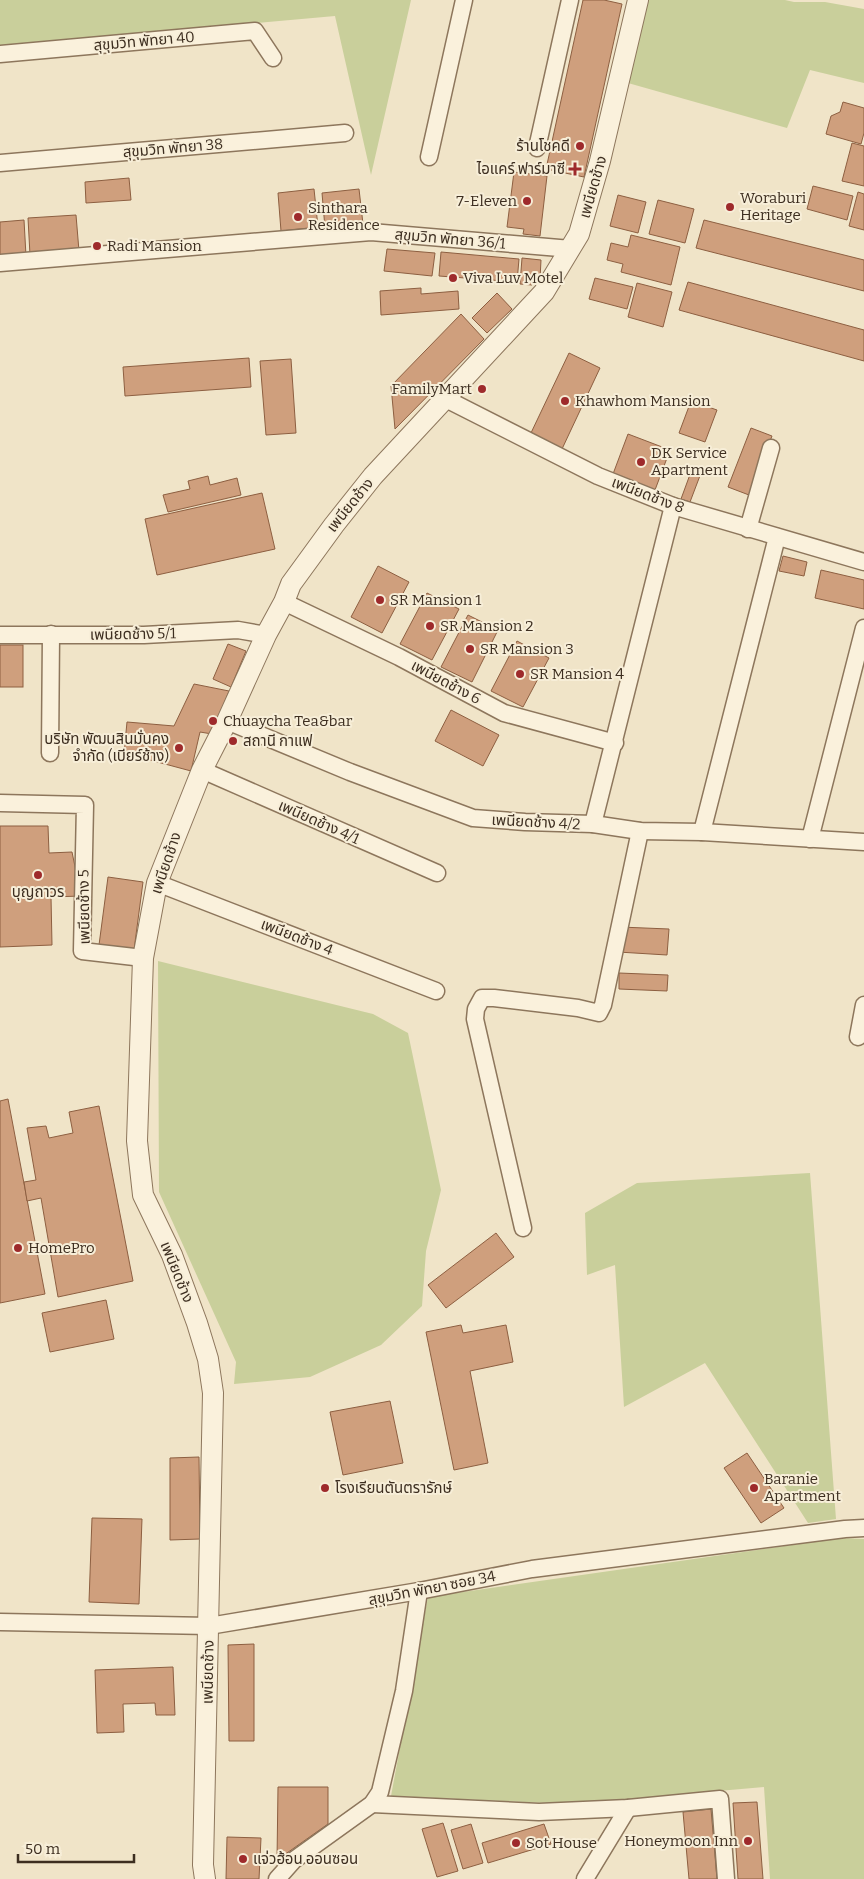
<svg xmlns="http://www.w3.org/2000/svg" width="864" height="1879" font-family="Bitter,'Noto Sans Thai',serif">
<rect width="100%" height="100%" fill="#f0e4c8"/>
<!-- green -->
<g fill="#c9cf9b">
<path d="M0,0h411l-40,175 -36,-159 -335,30z"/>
<path d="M645,0h140l9,2h31l39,7v74l-54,-13 -23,58 -159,-45z"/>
<path d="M158,961l215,53 35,19 33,157 -15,61 -4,55 -41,39 -71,32 -76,7 2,-22 -77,-170z"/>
<path d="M810,1173l26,346 -28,4 -103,-160 -81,44 -9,-142 -28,10 -2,-62 52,-30z"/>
<path d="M841,1538l23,1v340h-94l-6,-92 -194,17 -179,-8 37,-199z"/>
</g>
<!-- building -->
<g fill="#cf9f7d" stroke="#8d5f41">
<path d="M583,0h21l18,4 -38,173 -38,-8z"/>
<path d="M843,102l21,6v25l-3,11 -35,-10 5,-18 9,-4z"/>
<path d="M852,143l12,3v40l-22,-5z"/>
<path d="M514,172l33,4 -7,60 -17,-2 1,-5 -17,-2z"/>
<path d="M129,178l2,22 -45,3 -1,-21z"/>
<path d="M813,186l40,10 -6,24 -40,-11z"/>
<path d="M314,189l4,38 -37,4 -3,-38z"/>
<path d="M359,189l4,35 -38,4 -3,-35z"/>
<path d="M858,192l6,2v36l-15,-4z"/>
<path d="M618,195l28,7 -8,31 -28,-7z"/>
<path d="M658,200l36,9 -9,34 -36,-9z"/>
<path d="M76,215l3,36 -49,4 -2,-37z"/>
<path d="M24,220l2,36 -26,2v-36z"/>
<path d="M704,220l160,40v31l-168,-43z"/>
<path d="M631,235l49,12 -9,38 -50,-13 2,-8 -16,-4 4,-17 17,4z"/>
<path d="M387,249l48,4 -3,23 -48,-5z"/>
<path d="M441,252l78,7 -2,23 -78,-6z"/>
<path d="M522,258l19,2 -1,19h-8v6l-12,-1z"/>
<path d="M595,278l38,9 -6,22 -38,-10z"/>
<path d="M688,282l176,48v31l-185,-51z"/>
<path d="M637,283l35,9 -9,35 -35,-10z"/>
<path d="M421,288v6l37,-3 1,18 -78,6 -1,-24z"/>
<path d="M497,293l15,16 -25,24 -15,-15z"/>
<path d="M461,314l23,25 -89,90 -4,-43z"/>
<path d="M569,353l31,15 -38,81 -32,-14z"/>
<path d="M249,358l2,29 -126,9 -2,-29z"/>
<path d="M291,359l5,74 -30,2 -6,-74z"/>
<path d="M691,401l26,9 -12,32 -26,-9z"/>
<path d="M751,428l21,8 -23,59 -21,-8z"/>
<path d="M628,434l42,16 -15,40 -42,-16z"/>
<path d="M692,469l9,4 -11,29 -9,-3z"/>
<path d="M208,476l2,9 27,-7 4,17 -73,17 -5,-17 27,-6 -2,-8z"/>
<path d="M262,493l13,56 -118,26 -12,-56z"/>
<path d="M783,556l24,6 -3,14 -25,-5z"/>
<path d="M378,566l31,16 -27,51 -31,-16z"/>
<path d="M821,570l43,10v29l-49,-11z"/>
<path d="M427,593l32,16 -27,51 -32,-16z"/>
<path d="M468,615l30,15 -26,52 -31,-15z"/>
<path d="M517,641l32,17 -26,49 -32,-16z"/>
<path d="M228,644l18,7 -15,36 -18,-8z"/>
<rect x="0" y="645" width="23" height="42"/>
<path d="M194,684l35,7 -17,43 -12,-2 -9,39 -67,-18 3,-31 47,4z"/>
<path d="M451,710l48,25 -16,31 -48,-25z"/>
<path d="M0,826h48l1,27 23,-1 9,44 -30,1 1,48 -52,2z"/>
<path d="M108,877l35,5 -9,68 -35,-5z"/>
<path d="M620,927l49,2 -2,26 -49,-3z"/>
<path d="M619,973l49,2 -1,16 -48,-2z"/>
<path d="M8,1099l37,195 -45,9v-202z"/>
<path d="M99,1106l34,175 -75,16 -17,-99 -14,3 -3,-19 12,-2 -9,-52 19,-2 3,12 24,-5 -4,-21z"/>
<path d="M496,1233l18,24 -68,51 -18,-23z"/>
<path d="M106,1300l8,39 -64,13 -8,-39z"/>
<path d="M461,1325l2,8 43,-8 7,37 -43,9 18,92 -34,7 -28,-138z"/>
<path d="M390,1401l13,62 -60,12 -13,-63z"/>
<path d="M747,1453l37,55 -23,15 -37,-55z"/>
<path d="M199,1457l1,82 -30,1v-82z"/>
<path d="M92,1518l50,1 -3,85 -50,-2z"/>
<path d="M254,1644v97h-25l-1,-96z"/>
<path d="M173,1667l2,48h-19l-1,-12 -32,1 1,28 -27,1 -2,-63z"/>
<path d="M278,1787h50v37l-51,36z"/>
<path d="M757,1802l6,77h-25l-5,-76z"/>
<path d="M711,1809l6,70h-28l-6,-67z"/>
<path d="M443,1823l15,48 -21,6 -15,-48z"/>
<path d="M471,1824l12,39 -20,6 -12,-39z"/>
<path d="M544,1824l7,20 -63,19 -6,-20z"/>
<path d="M227,1837l34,1 -2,41h-33z"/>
</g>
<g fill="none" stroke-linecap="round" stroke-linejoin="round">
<!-- minor casing -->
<g stroke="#8d765c" stroke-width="19">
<g id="minor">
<path d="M0,54l255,-23 18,27"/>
<path d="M537,148l33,-148"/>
<path d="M429,157l35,-157"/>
<path d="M0,163l345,-30"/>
<path d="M0,263l371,-31 200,17"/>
<path d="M444,398l154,78 75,30 191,56"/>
<path d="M748,529l23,-81"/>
<path d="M284,602l115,55 105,56 111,30"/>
<path d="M0,635h144l94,-5 28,5"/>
<path d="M227,721l123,51 123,46 52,4 68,2 47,7 62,1 162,10"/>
<path d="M50,753l1,-119"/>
<path d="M202,770l235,103"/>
<path d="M0,803l85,2 -3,146 61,7"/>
<path d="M593,824l80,-318"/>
<path d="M702,832l75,-295"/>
<path d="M810,839l54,-211"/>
<path d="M157,883l279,108"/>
<path d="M858,1037l6,-32"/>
<path d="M523,1228l-48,-209 1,-10 6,-11h12l84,10 21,5 4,-8 37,-174"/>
<path d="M0,1622l209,4 210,-35 113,-22 313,-40 19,-1"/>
<path d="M372,1804l167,8 89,-4 92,-9 6,80"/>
<path d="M277,1879l17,-19 78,-56 8,-12 24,-101 15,-100"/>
<path d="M585,1879l43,-71"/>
</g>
</g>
<!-- tertiary casing -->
<g stroke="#8d765c" stroke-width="22">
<path id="tertiary" d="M205,1879l-2,-14 10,-472 -5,-34 -11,-36 -25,-68 -29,-60 -6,-54 6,-183 14,-75 45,-113 25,-49 39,-86 18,-33 7,-18 43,-59 39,-49 171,-184 35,-58 21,-73 38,-161"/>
</g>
<!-- minor -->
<use href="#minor" stroke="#faf1dc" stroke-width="16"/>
<!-- tertiary -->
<use href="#tertiary" stroke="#faf1dc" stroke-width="20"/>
</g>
<!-- markers -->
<g fill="#9e2a2b" stroke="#f7eed8" stroke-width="2">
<circle cx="580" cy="146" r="5"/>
<path d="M572.5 161.5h5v5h5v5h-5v5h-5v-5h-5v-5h5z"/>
<circle cx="527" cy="201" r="5"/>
<circle cx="730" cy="207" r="5"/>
<circle cx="298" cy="217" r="5"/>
<circle cx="97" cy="246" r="5"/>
<circle cx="453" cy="278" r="5"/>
<circle cx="482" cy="389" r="5"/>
<circle cx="565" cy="401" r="5"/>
<circle cx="641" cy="462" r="5"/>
<circle cx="380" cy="600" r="5"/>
<circle cx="430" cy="626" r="5"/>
<circle cx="470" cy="649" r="5"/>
<circle cx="520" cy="674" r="5"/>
<circle cx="213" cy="721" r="5"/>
<circle cx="233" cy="741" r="5"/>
<circle cx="179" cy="748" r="5"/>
<circle cx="38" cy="875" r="5"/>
<circle cx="18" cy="1248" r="5"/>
<circle cx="325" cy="1488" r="5"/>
<circle cx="754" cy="1488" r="5"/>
<circle cx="748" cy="1841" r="5"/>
<circle cx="516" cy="1843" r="5"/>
<circle cx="243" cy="1859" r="5"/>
</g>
<g text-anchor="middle" stroke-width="4" stroke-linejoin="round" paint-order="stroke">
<!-- street labels -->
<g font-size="15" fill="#3d2e20" stroke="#f7eed8">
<text transform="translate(144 41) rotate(-5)" y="5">สุขุมวิท พัทยา 40</text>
<text transform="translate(173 148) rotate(-5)" y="5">สุขุมวิท พัทยา 38</text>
<text transform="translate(593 187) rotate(-74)" y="5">เพนียดช้าง</text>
<text transform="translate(450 239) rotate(5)" y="5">สุขุมวิท พัทยา 36/1</text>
<text transform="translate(648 495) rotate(21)" y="5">เพนียดช้าง 8</text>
<text transform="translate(350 505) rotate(-51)" y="5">เพนียดช้าง</text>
<text transform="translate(133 634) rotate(-1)" y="5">เพนียดช้าง 5/1</text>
<text transform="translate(446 682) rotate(28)" y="5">เพนียดช้าง 6</text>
<text transform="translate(319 822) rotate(24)" y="5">เพนียดช้าง 4/1</text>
<text transform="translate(536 822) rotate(3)" y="5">เพนียดช้าง 4/2</text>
<text transform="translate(166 863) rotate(-71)" y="5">เพนียดช้าง</text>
<text transform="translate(84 907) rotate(-91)" y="5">เพนียดช้าง 5</text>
<text transform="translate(297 937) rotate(21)" y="5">เพนียดช้าง 4</text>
<text transform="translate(177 1272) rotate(68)" y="5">เพนียดช้าง</text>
<text transform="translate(432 1588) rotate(-11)" y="5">สุขุมวิท พัทยา ซอย 34</text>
<text transform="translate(208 1672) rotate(-89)" y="5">เพนียดช้าง</text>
</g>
<!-- poi labels -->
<g font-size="15" fill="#3d2e20" stroke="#f7eed8" text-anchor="start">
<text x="570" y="151" text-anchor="end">ร้านโชคดี</text>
<text x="565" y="174" text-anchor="end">ไอแคร์ ฟาร์มาซี</text>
<text x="740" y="203">Woraburi<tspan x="740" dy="17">Heritage</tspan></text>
<text x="517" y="206" text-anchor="end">7-Eleven</text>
<text x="308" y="213">Sinthara<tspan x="308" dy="17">Residence</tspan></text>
<text x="107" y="251">Radi Mansion</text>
<text x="463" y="283">Viva Luv Motel</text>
<text x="472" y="394" text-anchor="end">FamilyMart</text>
<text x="575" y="406">Khawhom Mansion</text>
<text x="651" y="458">DK Service<tspan x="651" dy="17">Apartment</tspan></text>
<text x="390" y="605">SR Mansion 1</text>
<text x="440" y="631">SR Mansion 2</text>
<text x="480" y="654">SR Mansion 3</text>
<text x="530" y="679">SR Mansion 4</text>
<text x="223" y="726">Chuaycha Tea&amp;bar</text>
<text x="169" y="744" text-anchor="end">บริษัท พัฒนสินมั่นคง<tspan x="169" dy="17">จำกัด (เบียร์ช้าง)</tspan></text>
<text x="243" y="746">สถานี กาแฟ</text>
<text x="38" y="897" text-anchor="middle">บุญถาวร</text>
<text x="28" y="1253">HomePro</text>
<text x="764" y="1484">Baranie<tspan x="764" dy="17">Apartment</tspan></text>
<text x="335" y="1493">โรงเรียนตันตรารักษ์</text>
<text x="738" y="1846" text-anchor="end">Honeymoon Inn</text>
<text x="526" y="1848">Sot House</text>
<text x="253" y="1864">แจ่วฮ้อน ออนซอน</text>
</g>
</g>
<!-- scale -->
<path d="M18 1854v8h116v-8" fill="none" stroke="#3d2e20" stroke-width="2.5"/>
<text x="25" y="1854" font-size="15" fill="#3d2e20" stroke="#f7eed8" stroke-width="4" paint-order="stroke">50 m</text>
</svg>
